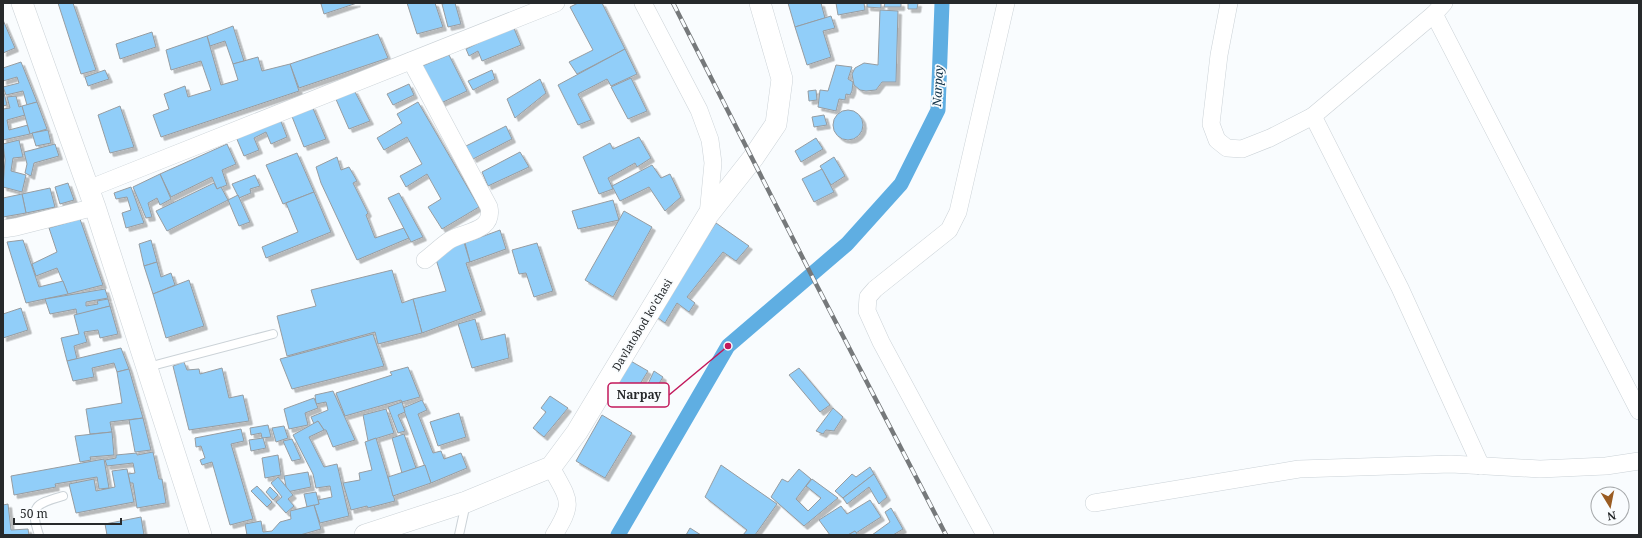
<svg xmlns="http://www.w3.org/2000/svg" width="1642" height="538" font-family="'Noto Serif',serif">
<defs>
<filter id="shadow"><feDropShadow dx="3.5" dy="3.5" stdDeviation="0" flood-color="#0004"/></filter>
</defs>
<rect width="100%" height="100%" fill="#f9fcfe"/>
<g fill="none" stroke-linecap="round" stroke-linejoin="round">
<!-- canal -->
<path stroke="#5faee2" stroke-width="15" d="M618,535l110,-189 119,-102 54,-60 37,-74 4,-107"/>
</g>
<!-- building -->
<g fill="#91cef9" stroke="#969ca1" filter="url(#shadow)">
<path d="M58,3h15l23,67 -15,4z"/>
<path d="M324,3h33l-33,11 -3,-10z"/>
<path d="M407,3h28l8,24 -26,7z"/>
<path d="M448,3h7l6,21 -13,3 -6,-23z"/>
<path d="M578,3h24l23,46 -48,25 -8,-12 24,-12 -23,-43z"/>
<path d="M788,3h33l4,15 -30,9z"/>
<path d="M836,3h28l1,7 -27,5z"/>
<path d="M867,3h14v5l-14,-1z"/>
<path d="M885,3h16v4h-17z"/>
<path d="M908,3h10l-1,6h-9z"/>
<path d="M880,10l18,1 -2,71h-14l-6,8 -10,1 -6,-1 -6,-5 -2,-11 3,-6 9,-5 14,2z"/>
<path d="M831,16l4,12 -12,3 8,26 -24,8 -12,-38z"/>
<path d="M3,20l12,28 -12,5z"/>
<path d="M233,26l11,35 -11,3 -8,-23 -15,5 -3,-10z"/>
<path d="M513,26l8,19 -39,16 -4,-10 -9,5 -3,-7z"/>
<path d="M152,32l4,15 -36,12 -4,-15z"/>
<path d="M378,34l10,24 -89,30 -9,-24z"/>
<path d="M207,36l14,49 17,-5 -5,-16 25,-7 4,14 28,-7 9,27 -138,46 -8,-22 16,-6 -5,-15 21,-8 3,11 23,-7 -10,-29 -30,9 -5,-20z"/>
<path d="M625,49l12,25 -26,12 -4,-7 -29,15 13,26 -13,5 -20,-40z"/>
<path d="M449,55l18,36 -26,12 -19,-37z"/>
<path d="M21,62l16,40 -10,3 -4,-14 -17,4 -3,-8 16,-4 -2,-6 -14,4v-13z"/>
<path d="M836,65l16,2 -4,12 5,3 -1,9 -2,4 -4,-1 -1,6 -6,-1 -3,12 -18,-4 2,-17 8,1z"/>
<path d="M105,70l4,9 -21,7 -3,-9z"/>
<path d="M492,70l3,9 -22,11 -5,-9z"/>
<path d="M631,78l16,33 -19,8 -17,-32z"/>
<path d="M540,79l6,14 -31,25 -8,-19z"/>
<path d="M409,84l5,11 -21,10 -6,-11z"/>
<path d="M3,89l4,16 -4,1z"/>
<path d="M354,90l16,31 -21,8 -14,-32z"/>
<path d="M816,90l1,10 -8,1 -1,-10z"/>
<path d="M16,96l3,11 3,-1 3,9 -18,5 2,10 19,-5 2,9 -27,6v-31l7,-1 -3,-11z"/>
<path d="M37,102l10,27 -17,5 -8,-28z"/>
<path d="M418,102l61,105 -37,22 -14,-22 13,-8 -14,-25 -21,13 -6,-11 22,-12 -15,-27 -23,13 -7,-12 25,-15 -5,-9z"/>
<path d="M120,106l14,41 -24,6 -12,-38z"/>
<path d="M312,106l14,33 -22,8 -13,-33z"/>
<circle cx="848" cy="125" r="15"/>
<path d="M824,115l3,10 -13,2 -2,-10z"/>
<path d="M280,119l7,18 -16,7 -5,-12 -12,6 5,12 -15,6 -8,-19z"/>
<path d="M506,126l6,13 -39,20 -7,-13z"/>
<path d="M48,130l3,13 -15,3 -4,-13z"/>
<path d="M639,137l12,21 -14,9 -2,-4 -27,15 5,11 -14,5 -16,-37 27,-14 3,6z"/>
<path d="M816,138l7,11 -22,13 -6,-11z"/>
<path d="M19,140l4,17 -10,1 -2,13 15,4 -4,17 -19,-5 2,-27 -2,-16z"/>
<path d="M55,144l4,12 -25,7 -3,13 -6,-3 2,-9 -3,-12z"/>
<path d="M227,144l9,20 -14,6 5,15 -10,4 -5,-12 -41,20 -11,-23z"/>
<path d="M520,152l9,15 -41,19 -6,-14z"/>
<path d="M297,153l17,39 -31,12 -17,-39z"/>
<path d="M337,157l4,13 8,-3 8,14 -4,2 15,30 -2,2 9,23 29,-10 5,10 -52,22 -36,-77 -5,-16z"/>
<path d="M834,157l11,19 -14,9 -11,-19z"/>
<path d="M652,165l9,13 9,-4 11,23 -16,14 -16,-24 -29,14 -8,-15z"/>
<path d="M822,169l12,23 -20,10 -12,-23z"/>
<path d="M160,174l11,25 -11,6 -3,-7 -9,5 4,14 -6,1 -13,-31z"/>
<path d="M255,175l5,11 -10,3 1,4 -12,5 -7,-14z"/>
<path d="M68,183l6,17 -14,4 -5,-17z"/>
<path d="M214,183l3,6 4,-2 7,13 -61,31 -11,-20z"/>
<path d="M131,187l13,36 -18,5 -4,-15 9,-3 -4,-13 -11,2 -2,-6z"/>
<path d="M50,188l5,19 -29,6 -4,-19z"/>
<path d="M314,192l17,40 -65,26 -4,-11 36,-15 -12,-29z"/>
<path d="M399,193l24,44 -12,5 -23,-44z"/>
<path d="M22,194l4,19 -23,4v-19z"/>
<path d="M238,195l12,27 -11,4 -11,-26z"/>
<path d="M613,200l6,20 -41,9 -6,-18z"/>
<path d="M624,211l28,16 -39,70 -28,-17z"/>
<path d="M80,219l23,66 -35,9 -11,-26 -21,8 -4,-12 25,-12 -8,-24z"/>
<path d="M716,223l33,23 -13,15 -13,-9 -36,45 8,6 -6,9 -12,-9 -12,20 -11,-8z"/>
<path d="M500,230l6,19 -36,13 -5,-19z"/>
<path d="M463,239l7,23 -4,1 16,48 -60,22 -9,-34 33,-8 -13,-41z"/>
<path d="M23,240l16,47 24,-6 5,13 -42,9 -19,-61z"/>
<path d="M151,240l6,22 -13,4 -5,-22z"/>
<path d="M537,243l16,48 -19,6 -8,-24 -7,1 -7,-24z"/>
<path d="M157,262l4,15 10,-4 4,12 -22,9 -9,-28z"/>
<path d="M392,270l10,33 11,-4 9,34 -44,11 -3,-12 -88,24 -10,-40 39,-10 -5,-16z"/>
<path d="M189,280l15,46 -38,12 -13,-44z"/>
<path d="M105,289l3,9 -22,4v4l12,-2 -1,-3 11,-2 2,7 -33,9 -1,-6 -26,5 -5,-15z"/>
<path d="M110,306l8,28 -18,4 -2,-8 -14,2 3,10 -13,4 3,13 -10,2 -6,-23 18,-4 -5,-19z"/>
<path d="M21,308l7,22 -25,8v-24z"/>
<path d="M475,319l6,21 24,-6 4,24 -37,10 -14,-44z"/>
<path d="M373,334l11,32 -92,23 -12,-30z"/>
<path d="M121,348l8,21 -12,3 -3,-9 -22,5 2,9 -21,4 -6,-20z"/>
<path d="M629,360l19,11 -19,31 -18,-9z"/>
<path d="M184,362l3,8 12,-1 1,5 22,-6 7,30 14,-3 6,26 -60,9 -16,-64z"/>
<path d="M408,367l12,30 -18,5 -1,-2 -56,16 -9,-23 56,-18 -2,-3z"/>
<path d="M799,368l31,37 -10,7 -31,-37z"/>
<path d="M129,369l14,49 -33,4 2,10 -22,2 -4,-25 36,-6 -5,-31z"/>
<path d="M654,371l9,6 -8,13 -8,-4z"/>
<path d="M333,391l22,49 -22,7 -7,-17h-2l-6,-9 -4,3 -3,-7 17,-7 -2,-8 -10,2 -1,-9z"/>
<path d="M550,396l18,12 -24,29 -11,-9 13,-16 -5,-4z"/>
<path d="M314,398l4,10 -13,5 3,12 -19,4 -5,-20z"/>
<path d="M422,400l5,10 -9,4 15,39 8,-2 3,8 17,-6 6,15 -36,15 -28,-75z"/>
<path d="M402,402l3,10 -7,3 7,16 -7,2 -10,-26z"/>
<path d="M833,408l10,9 -9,14 -8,-1 -3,4 -7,-3z"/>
<path d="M386,409l8,24 -26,8 -5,-26z"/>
<path d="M459,413l7,24 -28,9 -8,-24z"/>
<path d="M602,415l30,18 -27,45 -29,-17z"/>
<path d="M143,418l8,32 -16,2 -6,-32z"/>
<path d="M318,421l6,9 -15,7 15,30 13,-3 12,52 -29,7 -6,-18 5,-1 -1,-4 14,-3 -2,-11 -14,2 -3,-14 -20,-39z"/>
<path d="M268,425l3,12 -9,1 -1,-5 -10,2 -1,-7z"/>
<path d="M284,426l4,12 -12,4 -4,-14z"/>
<path d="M241,429l3,12 -13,3 22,75 -23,6 -18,-63 -10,3 -2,-5 5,-2 -4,-12 -5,1 -1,-9z"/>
<path d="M112,432l2,23 -24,2 1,3 -11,2 -5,-26z"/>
<path d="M404,434l12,34 -14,5 -10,-35z"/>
<path d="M263,438l3,10 -15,3 -2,-11z"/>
<path d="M376,438l19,63 -27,7 -1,-2 -16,4 -8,-27 17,-3 -1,-7 13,-3 -7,-28z"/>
<path d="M292,439l9,20 -9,2 -9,-20z"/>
<path d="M153,452l6,27h3l4,24 -29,5 -4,-25h-3l-2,-9 7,-1 -2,-10 -26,3 -2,-6 11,-2v-3l21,-2v2z"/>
<path d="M278,455l3,20 -16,3 -3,-20z"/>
<path d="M104,459l5,29 -10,1 -2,-12 -42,7 1,3 -42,8 -3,-19z"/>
<path d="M425,465l6,18 -38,13 -5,-19z"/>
<path d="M721,465l56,39 -22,31h-12l4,-5 -42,-33z"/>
<path d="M870,467l4,7 -31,24 -8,-7 17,-17 4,3z"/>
<path d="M127,469l7,33 -58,11 -7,-29 25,-5 2,12 19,-4 -3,-16z"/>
<path d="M799,469l12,10 -15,20 12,12 13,-13 -15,-12 6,-7 26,19 -34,28 -33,-29 11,-18 6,3z"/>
<path d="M308,472l3,15 -24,5 -3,-16z"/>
<path d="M874,474l13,23 -8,7 -10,-17 -22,17 -4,-6z"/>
<path d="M278,477l15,18 -5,4 6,7 -8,7 -10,-11 6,-5 -11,-14z"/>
<path d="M257,486l15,16 -5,5 -16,-16z"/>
<path d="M270,487l8,8 -5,5 -7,-8z"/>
<path d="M316,492l3,12 -12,3 -3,-13z"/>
<path d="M870,500l11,17 -25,16 -1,-2 -7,4h-18l-11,-15 22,-14 6,8z"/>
<path d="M8,504l3,26 17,-1 1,6h-26v-30z"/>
<path d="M314,505l7,24 -21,6h-53l-2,-11 16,-3 2,11 9,-1 8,-9 11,-3 -1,-8z"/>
<path d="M891,508l12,21 -10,6h-21l18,-13 -5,-10z"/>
<path d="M141,517l3,18h-37l-2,-11z"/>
<path d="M690,528l11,7h-15z"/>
<path d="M855,531l3,4h-10z"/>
</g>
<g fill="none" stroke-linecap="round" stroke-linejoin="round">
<!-- service casing -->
<g stroke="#cbd2d7" stroke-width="10">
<g id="service">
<path d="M148,367l125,-33"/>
<path d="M39,535c-10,-30 -3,-31 24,-39"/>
<path d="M459,535l7,-32"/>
</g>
</g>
<!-- minor casing -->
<g stroke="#cbd2d7" stroke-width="18">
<g id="minor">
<path d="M643,3l56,107 11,30 3,23 -5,52"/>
<path d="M1229,3l-10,52 -8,69 6,16 10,8 15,1 28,-11 43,-22"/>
<path d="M1444,3l-10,11 -121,102 87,172 81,178"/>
<path d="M1434,14l205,397"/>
<path d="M411,61l78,146c5,25 -24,24 -39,33 -9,6 -17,14 -25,20"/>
<path d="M88,189l468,-186"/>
<path d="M3,229l13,-2 79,-20"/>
<path d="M551,467c18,34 24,34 3,68"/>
<path d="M1094,503l205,-34 152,-5 89,5 66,-3 33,-5"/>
<path d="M985,535l-104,-193 -14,-31 1,-14 7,-8 74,-59 9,-18 48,-209"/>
</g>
</g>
<!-- tertiary casing -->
<g stroke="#cbd2d7" stroke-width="22">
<g id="tertiary">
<path d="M22,3l73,204 106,328"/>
<path d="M365,535l101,-33 85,-35 26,-35 131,-217 45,-57 23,-34 6,-45 -22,-76"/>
</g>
</g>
<!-- service -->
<use href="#service" stroke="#fff" stroke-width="8"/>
<!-- minor -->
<use href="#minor" stroke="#fff" stroke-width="17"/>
<!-- tertiary -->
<use href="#tertiary" stroke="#fff" stroke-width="21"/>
<!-- rail casing -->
<g stroke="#76797b" stroke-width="4.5">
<path id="rail" d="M673,3l142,279 131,253"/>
</g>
<!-- rail -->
<use href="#rail" stroke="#f9fcfe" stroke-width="3" stroke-dasharray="9" stroke-linecap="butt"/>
</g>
<g text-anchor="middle" stroke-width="3.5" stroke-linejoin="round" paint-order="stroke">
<!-- street labels -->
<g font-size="11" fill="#26292b" stroke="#f9fcfe">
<text transform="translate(642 325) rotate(-59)" y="4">Davlatobod ko'chasi</text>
</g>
<!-- water labels -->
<g font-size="12" font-style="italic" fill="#12344a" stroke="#f9fcfe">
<text transform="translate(938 86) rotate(-87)" y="4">Narpay</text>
</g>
</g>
<!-- callouts -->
<path fill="none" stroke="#c2185b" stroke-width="1.5" d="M728 346L669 395"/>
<circle fill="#c2185b" stroke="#f9fcfe" stroke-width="1.5" cx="728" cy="346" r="4"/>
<rect fill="#f9fcfe" stroke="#c2185b" stroke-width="1.5" x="608" y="383" width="61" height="24" rx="4"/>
<g font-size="12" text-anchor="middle" font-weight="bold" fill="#26292b">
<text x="639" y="399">Narpay</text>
</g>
<!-- border -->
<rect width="1642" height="538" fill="none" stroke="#26292b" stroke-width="8"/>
<!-- north arrow -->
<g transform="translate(1610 506) rotate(170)"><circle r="19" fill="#f9fcfe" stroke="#a5a8aa"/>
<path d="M0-3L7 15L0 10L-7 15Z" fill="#9a5c22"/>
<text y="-6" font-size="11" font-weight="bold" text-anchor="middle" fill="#26292b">N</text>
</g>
<!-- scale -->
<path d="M14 518v6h107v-6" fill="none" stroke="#26292b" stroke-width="2"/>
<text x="20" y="518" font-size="12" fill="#26292b" stroke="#f9fcfe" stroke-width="3" paint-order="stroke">50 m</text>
</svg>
